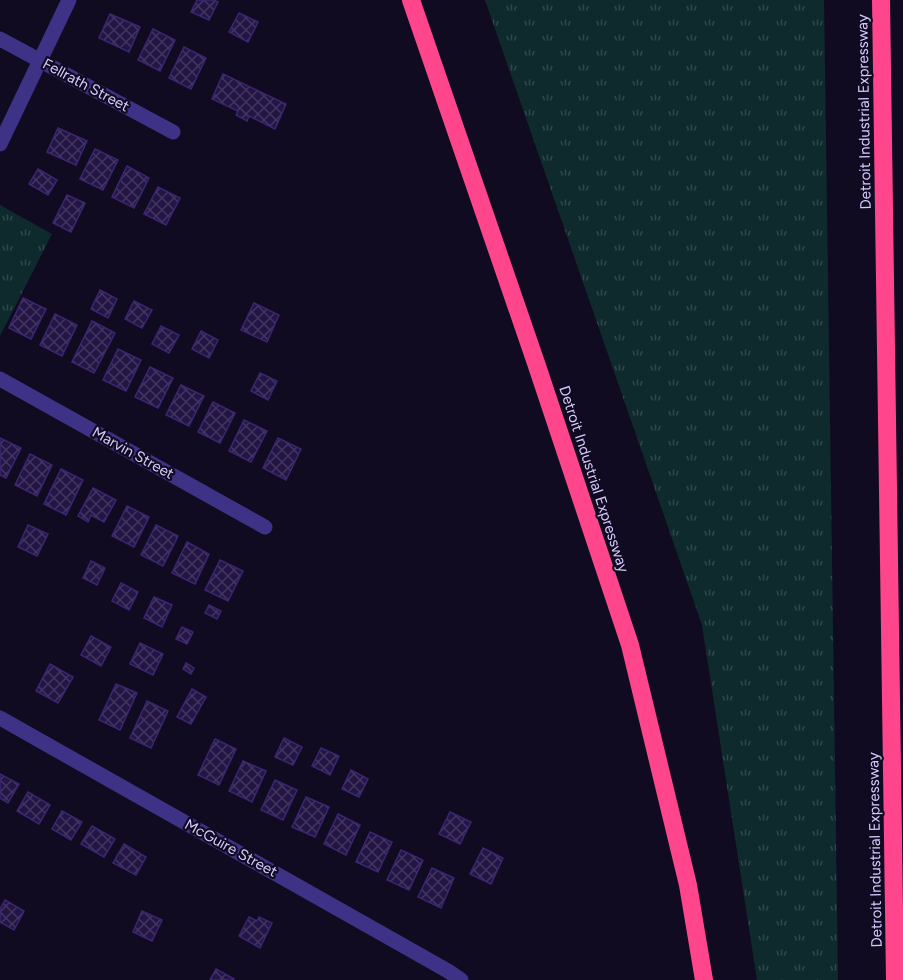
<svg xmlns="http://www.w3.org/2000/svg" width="903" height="980" font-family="Figtree,sans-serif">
<defs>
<pattern id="grass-tufts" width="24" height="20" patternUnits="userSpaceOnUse" patternTransform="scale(1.5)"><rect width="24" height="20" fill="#0e2a2c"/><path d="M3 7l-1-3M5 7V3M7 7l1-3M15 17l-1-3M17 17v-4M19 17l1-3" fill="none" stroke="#30484c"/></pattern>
<pattern id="building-cross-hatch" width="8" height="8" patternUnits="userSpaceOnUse" patternTransform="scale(1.5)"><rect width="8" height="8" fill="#231544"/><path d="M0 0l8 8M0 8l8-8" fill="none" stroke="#423660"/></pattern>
</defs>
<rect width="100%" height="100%" fill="#110b21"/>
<!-- grass -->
<g fill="url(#grass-tufts)">
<path d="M485,0h339l14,980h-81l-55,-355z"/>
<path d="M0,205l52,29 -52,102z"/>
</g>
<!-- building -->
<g fill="url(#building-cross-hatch)" stroke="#3c2572" stroke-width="1.5">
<path d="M197,0h16l5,2 -9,18 -18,-8z"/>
<path d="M239,13l19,9 -10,20 -19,-10z"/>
<path d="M110,14l30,13 -11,25 -30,-14z"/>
<path d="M153,29l22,11 -15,31 -22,-11z"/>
<path d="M184,47l22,11 -15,31 -22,-11z"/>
<path d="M223,74l63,30 -11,25 -26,-13 -2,5 -11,-6 2,-4 -26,-12z"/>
<path d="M58,128l29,13 -11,24 -29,-13z"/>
<path d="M95,149l23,11 -15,30 -23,-11z"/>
<path d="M127,166l22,12 -15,30 -22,-11z"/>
<path d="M38,169l19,11 -9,15 -19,-11z"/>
<path d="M158,187l22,11 -14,27 -22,-11z"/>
<path d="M67,195l18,8 -14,29 -18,-9z"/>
<path d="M100,290l17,9 -9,19 -17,-9z"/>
<path d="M23,298l23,11 -15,30 -22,-11z"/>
<path d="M134,301l18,9 -10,18 -17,-9z"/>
<path d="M254,303l25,12 -12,27 -26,-12z"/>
<path d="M55,314l22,11 -15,31 -22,-11z"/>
<path d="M92,321l23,12 -21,40 -22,-11z"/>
<path d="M161,326l18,9 -10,18 -17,-9z"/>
<path d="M201,331l17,9 -9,18 -17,-9z"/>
<path d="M118,349l23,11 -15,31 -23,-11z"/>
<path d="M150,367l23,11 -15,30 -23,-11z"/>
<path d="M260,373l17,8 -9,19 -17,-9z"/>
<path d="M181,385l23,11 -15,30 -23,-11z"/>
<path d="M213,402l22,11 -15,30 -22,-11z"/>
<path d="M244,420l23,11 -16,31 -22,-11z"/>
<path d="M0,438l21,10 -15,30 -6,-3z"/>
<path d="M278,438l23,11 -15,31 -23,-12z"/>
<path d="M30,454l22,11 -15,31 -22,-11z"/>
<path d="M61,469l22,11 -17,35 -22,-11z"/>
<path d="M93,488l23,12 -12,22 -13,-7 -3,7 -10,-6z"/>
<path d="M127,506l22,11 -15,30 -22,-11z"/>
<path d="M28,525l20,9 -11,22 -19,-9z"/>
<path d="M156,525l22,11 -15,30 -22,-11z"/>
<path d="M187,542l22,12 -14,30 -23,-11z"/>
<path d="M220,560l23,11 -15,30 -23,-11z"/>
<path d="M91,561l14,7 -8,17 -14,-7z"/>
<path d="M121,583l17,9 -9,18 -17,-9z"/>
<path d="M154,597l18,8 -10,22 -18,-9z"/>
<path d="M209,605l12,6 -4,8 -12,-6z"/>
<path d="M182,627l11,5 -6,12 -11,-5z"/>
<path d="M91,636l20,11 -10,19 -20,-11z"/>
<path d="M140,643l23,11 -10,21 -23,-11z"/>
<path d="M186,663l8,5 -3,6 -8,-5z"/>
<path d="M50,664l23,13 -15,26 -22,-12z"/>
<path d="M116,684l21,9 -17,37 -21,-10z"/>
<path d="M192,689l14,8 -15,27 -14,-7z"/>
<path d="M147,701l21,10 -17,37 -21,-10z"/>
<path d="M284,738l18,9 -9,18 -18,-8z"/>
<path d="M215,739l21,10 -17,36 -21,-10z"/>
<path d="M321,748l18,8 -9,19 -18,-9z"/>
<path d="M243,761l23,10 -14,31 -23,-11z"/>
<path d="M351,770l17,9 -9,18 -17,-8z"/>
<path d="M0,774l19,10 -11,19 -8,-5z"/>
<path d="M275,780l22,10 -14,30 -22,-10z"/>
<path d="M28,792l22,13 -11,19 -22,-13z"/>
<path d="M306,797l23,10 -14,30 -23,-10z"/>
<path d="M62,811l20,11 -11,18 -19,-11z"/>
<path d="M450,812l21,10 -11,22 -21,-10z"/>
<path d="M338,814l22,11 -14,30 -22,-11z"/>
<path d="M92,826l23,13 -11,18 -23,-13z"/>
<path d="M370,832l22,10 -14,30 -22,-10z"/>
<path d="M124,844l22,13 -10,18 -23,-12z"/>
<path d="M483,848l20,10 -12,26 -21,-10z"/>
<path d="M401,850l22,10 -14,30 -22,-10z"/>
<path d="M432,868l22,10 -13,30 -23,-11z"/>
<path d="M5,900l19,11 -10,19 -14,-8v-13z"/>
<path d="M142,911l20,9 -10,21 -19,-9z"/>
<path d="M249,917l8,4 2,-4 13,6 -12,25 -21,-12z"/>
<path d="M216,969l18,10 -1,1h-23z"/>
</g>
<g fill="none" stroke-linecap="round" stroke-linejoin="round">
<!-- minor -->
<g stroke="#3d3285" stroke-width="15">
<path d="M0,39l173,93"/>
<path d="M0,144l69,-144"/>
<path d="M0,379l265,148"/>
<path d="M0,718l448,253 13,9"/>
</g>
<!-- motorway -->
<g stroke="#ff468d" stroke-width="18">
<path d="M411,0l125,363 94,282 58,240 16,95"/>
<path d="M881,0l14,980"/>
</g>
</g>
<g text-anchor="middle" stroke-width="4.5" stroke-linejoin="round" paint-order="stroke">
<!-- street labels -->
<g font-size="15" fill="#d6cbff" stroke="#110b21">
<text transform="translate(86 85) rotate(28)" y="5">Fellrath Street</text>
<text transform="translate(864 112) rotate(-91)" y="5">Detroit Industrial Expressway</text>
<text transform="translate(133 453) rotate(29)" y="5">Marvin Street</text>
<text transform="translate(594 479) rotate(72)" y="5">Detroit Industrial Expressway</text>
<text transform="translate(231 848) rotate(29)" y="5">McGuire Street</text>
<text transform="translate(875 850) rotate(-91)" y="5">Detroit Industrial Expressway</text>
</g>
</g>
</svg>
